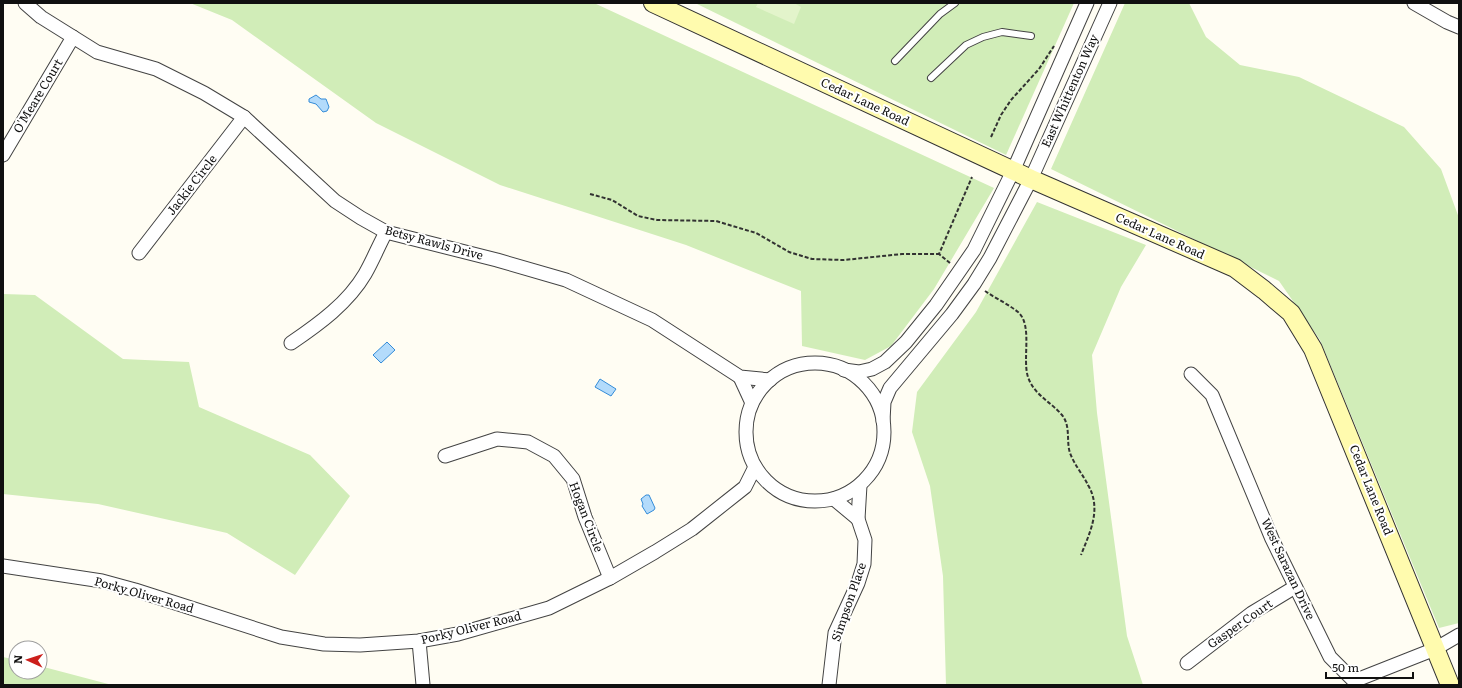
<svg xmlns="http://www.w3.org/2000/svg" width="1462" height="688" font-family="Literata,serif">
<rect width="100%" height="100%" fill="#fffdf3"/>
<!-- green -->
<g fill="#d1edb8">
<path d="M190,3h404l400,185 -60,101 -43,57 -26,14 -63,-14 -1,-55 -115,-46 -186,-60 -124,-62 -144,-103z"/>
<path d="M695,3h379l-68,152z"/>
<path d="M1125,3h64l17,34 34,28 59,12 105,50 37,42 18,49v405l-20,5 -119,-288 -41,-59 -228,-112z"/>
<path d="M1037,202l109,43 -25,42 -29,68 5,58 30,223 16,49h-197l-3,-109 -13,-90 -18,-54 5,-40 59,-80z"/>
<path d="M3,294l32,1 88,64 66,3 10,45 111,48 40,41 -55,79 -68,-42 -129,-29 -95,-10z"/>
<path d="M3,657l13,3v12h24v-6l72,19h-109z"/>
</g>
<!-- pitch -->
<path fill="#e3f4cb" d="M758,3h36l7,4 -7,17 -38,-17z"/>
<!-- water -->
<g fill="#b3dbfb" stroke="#348cd8">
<path d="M316,95l5,4h5l3,8 -2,4 -4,1 -7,-8 -7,-2v-3z"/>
<path d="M387,342l8,8 -14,13 -8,-8z"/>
<path d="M600,379l16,10 -5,7 -16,-9z"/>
<path d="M646,495h3l6,13 -1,2 -7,4 -5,-8 1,-2 -2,-5z"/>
</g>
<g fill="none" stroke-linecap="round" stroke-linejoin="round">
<!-- lane casing -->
<g stroke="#434343" stroke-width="8">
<g id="lane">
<path d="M895,61l45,-47 15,-11"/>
<path d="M931,78l35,-33 17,-8 19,-5 29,4"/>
</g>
</g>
<!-- street casing -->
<g stroke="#434343" stroke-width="15">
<g id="street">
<path d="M25,3l16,14 56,35 59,17 48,24 40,24 91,84 26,17 25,14 111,28 69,20 86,40 88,57 30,3"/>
<path d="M1414,3l33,19 12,5"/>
<path d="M3,155l70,-118"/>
<path d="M139,253l105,-136"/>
<path d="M291,343c28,-19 57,-40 74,-69 8,-14 14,-29 21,-42"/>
<circle cx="815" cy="432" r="69"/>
<path d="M844,370l15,2 13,-3 13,-7 21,-20 30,-37 38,-55 39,-79 74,-168"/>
<path d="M1191,374l21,21 60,144 58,118 24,24 81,-32 24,-14"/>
<path d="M740,377l12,26"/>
<path d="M883,421l1,-19 6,-14 62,-74 22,-30 16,-26 41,-79 79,-176"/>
<path d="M445,456l52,-17 31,3 26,14 19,23 12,38 25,61"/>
<path d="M834,499l24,20"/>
<path d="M3,566l99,15 33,9 146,47 43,7 36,1 59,-4 39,-7 91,-26 61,-30 45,-26 37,-23 53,-42 10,-20"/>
<path d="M419,641l4,44"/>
<path d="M1187,663l65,-50 43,-26"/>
<path d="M829,685l6,-52 23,-50 6,-19 1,-24 -7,-21 2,-34"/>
</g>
</g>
<!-- secondary casing -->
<g stroke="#323232" stroke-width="20">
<path id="secondary" d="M653,3l378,176 204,89 29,22 27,23 22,36 137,336"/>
</g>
<!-- path -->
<g stroke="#323232" stroke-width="2" stroke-dasharray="4 2" stroke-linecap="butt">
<path d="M991,137l10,-22 10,-15 28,-31 15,-23"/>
<path d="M590,194l22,6 26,16 19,4 59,1 40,12 33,19 23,7 32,1 58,-6h37"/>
<path d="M950,263l-11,-9 33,-77"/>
<path d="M985,291c10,7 23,13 33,21 15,13 4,47 10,65 6,18 23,25 34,38 9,11 4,26 8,38 4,11 13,22 18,32 14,24 2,47 -7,70"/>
</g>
<!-- lane -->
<use href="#lane" stroke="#fff" stroke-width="6"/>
<!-- street -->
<use href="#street" stroke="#fff" stroke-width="13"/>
<!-- secondary -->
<use href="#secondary" stroke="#fffbae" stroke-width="18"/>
</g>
<g text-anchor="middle" stroke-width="4" stroke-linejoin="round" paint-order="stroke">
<!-- street labels -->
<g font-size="12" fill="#101010" stroke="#fff">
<text transform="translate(1070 91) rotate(-66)" y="4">East Whittenton Way</text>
<text transform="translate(38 96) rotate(-59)" y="4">O'Meare Court</text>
<text transform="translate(865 102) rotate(25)" y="4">Cedar Lane Road</text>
<text transform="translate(192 185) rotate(-52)" y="4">Jackie Circle</text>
<text transform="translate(1160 236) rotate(24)" y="4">Cedar Lane Road</text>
<text transform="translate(434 243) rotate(15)" y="4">Betsy Rawls Drive</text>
<text transform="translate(1371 490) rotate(68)" y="4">Cedar Lane Road</text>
<text transform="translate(586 517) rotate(69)" y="4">Hogan Circle</text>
<text transform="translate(1288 569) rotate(65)" y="4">West Sarazan Drive</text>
<text transform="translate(144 595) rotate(16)" y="4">Porky Oliver Road</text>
<text transform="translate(849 602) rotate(-71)" y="4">Simpson Place</text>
<text transform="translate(1240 624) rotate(-35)" y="4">Gasper Court</text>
<text transform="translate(471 628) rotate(-14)" y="4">Porky Oliver Road</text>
</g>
</g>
<!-- border -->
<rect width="1462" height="688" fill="none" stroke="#101010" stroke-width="8"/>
<!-- north arrow -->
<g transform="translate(28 660) rotate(273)"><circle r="19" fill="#ffffff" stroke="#9f9f9f"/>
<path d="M0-3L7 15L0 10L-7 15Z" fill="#cc1f1c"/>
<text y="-6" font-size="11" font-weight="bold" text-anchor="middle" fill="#101010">N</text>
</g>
<!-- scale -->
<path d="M1326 672v6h87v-6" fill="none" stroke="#101010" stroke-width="2"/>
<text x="1332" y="672" font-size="12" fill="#101010" stroke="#ffffff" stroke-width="3" paint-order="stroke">50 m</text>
</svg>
